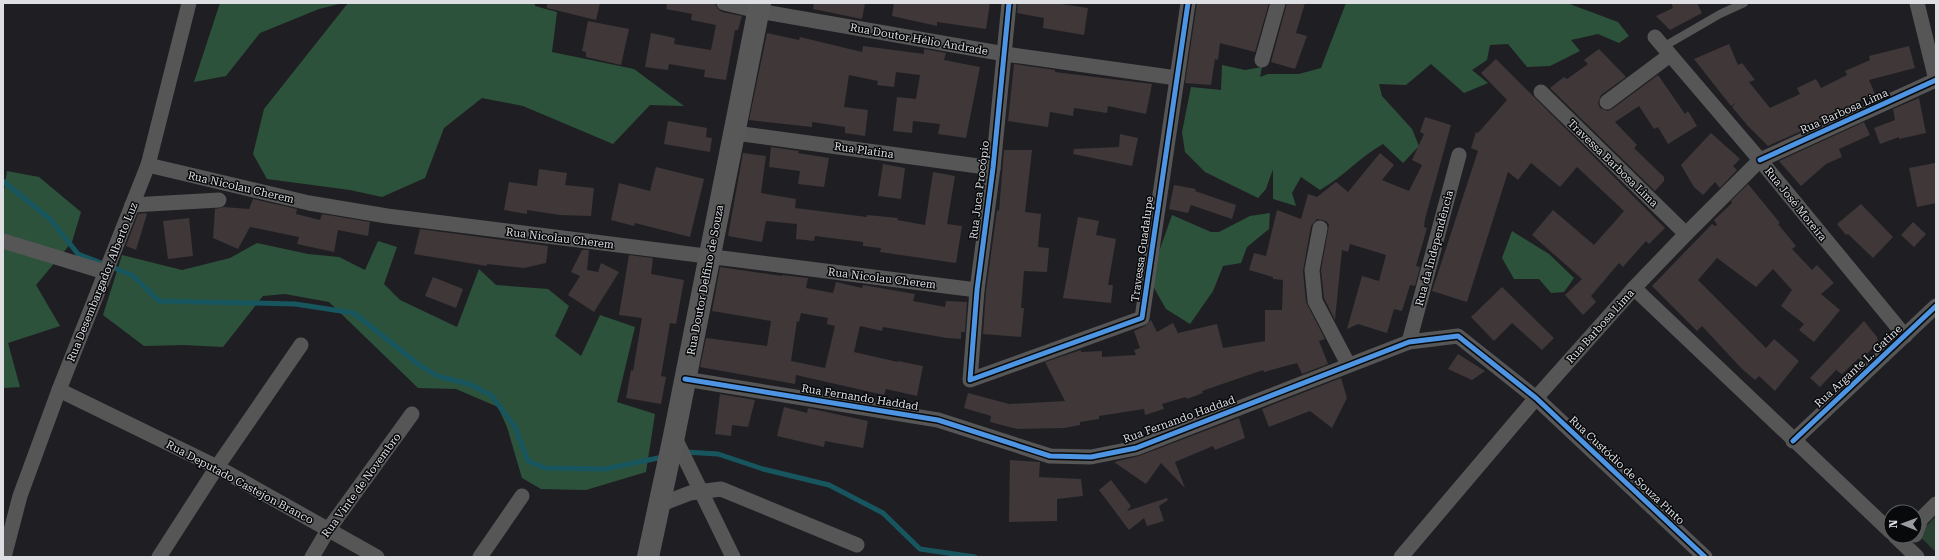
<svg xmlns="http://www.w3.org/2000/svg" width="1939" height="560" font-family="'Roboto Serif',serif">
<rect width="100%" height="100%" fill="#1f1f23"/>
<!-- green -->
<path fill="#294132" d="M1936,516v36l-18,-17z"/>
<!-- forest -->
<g fill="#2d523b">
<path d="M220,3h123l-24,6 -59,24 -34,43 -32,6z"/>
<path d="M348,3h187v3l22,6 -5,40 82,17 50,37 -34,-1 -37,39 -90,-38 -41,-8 -38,30 -19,50 -43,19 -32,-7 -83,-11 -14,-25 11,-45z"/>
<path d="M1346,3h221l51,19 11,14 -10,7 -21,-9 -27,6 9,11 -30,15 -23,1 -19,-23 -18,1 -3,15 -15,10 16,13 -24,10 -33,-29 -25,21 -27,-1 3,12 30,33 7,17 -16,17 -20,-19c-23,13 -40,33 -63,46l-19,-13 -9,16 4,13 -23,-7v-30l-7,20 -8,9 -53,-26 -20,-20 -3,-20 9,-45 30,3 1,-25 23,5 17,-3 -2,10 8,-3h31l22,-6z"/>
<path d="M7,171l32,6 42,35 -9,30 -36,43 24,41 -52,17 12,44 -17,1v-191z"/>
<path d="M1270,213l-1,16 -22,18 -6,16 -18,3 -10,25 -23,33 -24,-15 -13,-23 2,-23 17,-48 39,17h8l31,-16z"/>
<path d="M1512,231l37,23 25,24 -10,14 -13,1 -12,-14h-25l-12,-21z"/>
<path d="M378,241l19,6 -13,37 16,16 57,27 22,-58 17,16 52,4 21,17 -14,30 26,20 19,-41 35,12 -18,75 38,12 -9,58 -60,18 -45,-1 -19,-11 -15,-51 -9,-20 -42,-18 -38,-1 -89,-86 -44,-8 -22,2 -40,51 -40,-2 -39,1 -41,-31 19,-60 60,15 48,-12 27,-15 51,11 31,3 26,13z"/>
</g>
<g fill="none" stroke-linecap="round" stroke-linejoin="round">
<!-- stream -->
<g stroke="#17565f" stroke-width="5">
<path d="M3,181l47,38 28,35 54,21 27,26 136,3 59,9 64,51 19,12 32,8 22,11 24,32 13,34 17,7 60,1 58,-12"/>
<path d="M685,452l33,2 45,15 66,16 54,28 37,36 55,8"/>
</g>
</g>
<!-- building -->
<g fill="#3f3738" fill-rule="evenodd">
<path d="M547,3h53l-4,17 -49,-12z"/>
<path d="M667,3h44l4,1 3,5 4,3 20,4 -4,14h-3l-9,50 -22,-3 1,-7 -36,-6 -1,6 -23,-3 6,-34 24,5 -1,6 37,6 5,-25 -25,-5 1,-6 -26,-5z"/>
<path d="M814,3h51l-3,16 -49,-10z"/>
<path d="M894,3h96l-4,26 -49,-7v4l-45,-10z"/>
<path d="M1018,3h37l33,5 -4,27 -41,-7 1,-10 -27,-5z"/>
<path d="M1197,3h72l-14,49 -35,-9 -2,17 -3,-1 -4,26 -26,-2z"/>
<path d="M1287,3h18l-9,30 11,3 -12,33 -24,-7z"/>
<path d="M1671,3h26l5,10 -32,17 -14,-14 17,-8z"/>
<path d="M588,21l41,8 -8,36 -35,-8v-5l-4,-1z"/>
<path d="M767,33l32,7 1,-3 62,15 1,-6 61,8v-5l22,4 -2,7 36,7 -14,71 -28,-4 2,-10 -27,-3 -1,12 -19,-2 4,-34 19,2 4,-24 -24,-3 -2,15 -17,-2 1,-4 -29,-6 -5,32 24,3 -3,26 -20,-3v-6l-33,-5v5l-63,-7z"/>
<path d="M1729,44l9,21 4,-2 13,17 -6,2 21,26 30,-14 -3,-6 19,-9 5,9 26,-13 -2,-4 25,-11 -1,-4 40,-10 6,22 -46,12 6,14 -19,9 1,3 -89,40 -20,-20 -16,-19 4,-4 -5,3 -37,-47z"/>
<path d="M1599,49l27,28 -25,18 -3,8 2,5 8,3 4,-2 46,-34 27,39 3,-3 9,15 -29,18 -10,-17 -4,2 -15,-23 -24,16 22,23 -3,3 30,29v4l-9,10 -105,-103 14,-11 3,2 21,-15 -4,-4z"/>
<path d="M1496,59l169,169 -16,16 -3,-3 -23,26 -4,-4 -28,33 5,6 -13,13 -18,-20 17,-16 -50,-44 21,-25 41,35 30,-34 -47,-44 -17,20 -29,-24 -13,17 -10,-8 -41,130 -35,-11 46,-140 -7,-3 5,-16 2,1 29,-33 -26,-27z"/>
<path d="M1014,64l41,6v2l97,12 -6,30 -38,-8 -1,7 -33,-5 -1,8 -23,-4 -2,15 -40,-6z"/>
<path d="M1919,98l7,35 -27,6v-2l-19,7 -6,-16 21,-8 -2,-11z"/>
<path d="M1425,117l26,8 -26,94 -1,8 3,1 -11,38 4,1 -5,19 -5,-1 -8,26 -8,-2 -7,24 -29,-9 -11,5 15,-53 17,5 7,-26 -36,-11 -2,8 -6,-2 -7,70 -11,-22 -3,-28 8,-45 -3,-4 -9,-2 -6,7 -8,45 3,31 19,37 -6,2 9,23 -26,10 -5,-11 -33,9 -1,-2 -61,21 1,2 -16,6 -1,-2 -24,7 2,5 -19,6 -1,-6 -45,7v3l-19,3v3l-15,3 -48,1 -27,-7 1,-6 -27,-8 4,-15 41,11 56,-3 -20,-39 36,-12v2l21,-1v6l34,-2 -2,-5 6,-2 -6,-17 11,-5 6,-6 6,12 16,-9 5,10 39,-9 6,24 42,-7v-31h17l1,-30 -10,-1v-2l-24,-7 5,-17 12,3 11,-46 24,9 7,-25 9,3 19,-15 12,10 32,-39 14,12 -12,15 27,11 13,-26 -10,-5 12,-26 -4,-2z"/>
<path d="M668,121l39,7 -1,9 6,1 -2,14 -46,-8z"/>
<path d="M1864,122l6,13 -31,14 3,8 -16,7 -25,22 -22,-25z"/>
<path d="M1711,133l29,26 -7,7 4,4 -17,18 -5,-6 -12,13 -9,-8 -13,-22z"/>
<path d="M1120,134l18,4 -6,28 -59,-12 1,-5 45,-2z"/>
<path d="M771,147l28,4 -1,2 31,5 -5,29 -26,-3 2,-13 -31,-4z"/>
<path d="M1004,150h28l-7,62 16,2 -3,33 11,1 -2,24 -23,-1 -3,37h3l-3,29 -38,-3 3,-43 11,-81 2,1z"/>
<path d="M743,153l23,3 -5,37 35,6 -1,9 72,9v-2l31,3 -1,2 28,5 8,-53 22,4 -8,48 15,2 -6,37 -76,-11 1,-4 -18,-2v-4l-48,-6 -1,5 -18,-2 1,-15 -31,-3 -4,21 -34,-6z"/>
<path d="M1935,163l1,40 -19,4 -8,-39z"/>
<path d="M883,164l22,4 -4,31 -23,-3z"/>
<path d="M656,167l48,12 -14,58 -55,-14 -1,3 -23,-6 8,-37 31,8z"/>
<path d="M539,169l28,4 -2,12 29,3 -3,28 -31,-1 -33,-5v4l-23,-4 5,-28 28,4z"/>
<path d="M1748,184l32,39 -2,1 18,22 -4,3 20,21 5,-5 17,18 -13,11 19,16 -26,32 -15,-12 5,-6 -23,-18 11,-16 -19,-21 -17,18 -39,-29 -19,22 68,68 8,-9 25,22 -24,30 -16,-15 -4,4 -13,-11 -40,-43 -5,5 -45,-45 60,-62 3,2 2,-1 -3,-5 18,-17 -1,-2z"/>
<path d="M1174,185l22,4 -1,2 41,14 -4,14 -41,-14 -3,8 -19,-4z"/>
<path d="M253,199l44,10 -1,5 24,6 2,-6 48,8 -2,14 -30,-6 -4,22 -37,-8 2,-7 -49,-10 -12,22 -25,-11 2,-29 9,-2 25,2z"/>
<path d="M1861,204l32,33 -20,21 -25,-24 -2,1 -9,-11z"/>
<path d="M145,213l2,1 -11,36 -10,-4 12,-32z"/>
<path d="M1078,217l21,4 -3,14 20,4 -8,46h5l-2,18 -48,-5z"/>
<path d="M189,218l4,38 -25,3 -5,-38z"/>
<path d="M1913,222l13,12 -12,13 -13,-12z"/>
<path d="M420,229l128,17 -2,17 -22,5 -37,-4v2l-73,-12z"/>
<path d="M582,250h7l-2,20 11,2 3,-9 18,9 -25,40 -26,-17 12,-19 -9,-4z"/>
<path d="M629,255l24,3 -2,16 33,6 -8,44 -6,-1 -9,53 5,1 -5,27 -35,-6 5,-28 2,1 9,-53 -23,-3z"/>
<path d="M720,267l62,9v-1l26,3 -2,10 27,5 3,-11 26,6 1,-3 52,9 -2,7 32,6 1,-6 21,1 -2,30h-4v7l-14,-1 -64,-11 -1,4 -22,-5 -6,26 44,10v-1l25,5 -6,30 -31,-7 -2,6 -88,-20 -1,9 -95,-17 6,-29 61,8 4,-25 -59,-10zM801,313l27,5 -1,6 8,2 -10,42 -34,-7 6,-40 2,1z"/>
<path d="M433,277l30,12 -7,19 -31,-12z"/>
<path d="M1502,287l52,51 -12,12 -30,-27 -18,18 -23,-24z"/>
<path d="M1864,321l13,16 1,5 -17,18 -2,-2 -17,16 -6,-4 -16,17 -10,-9z"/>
<path d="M1458,354l27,17 -13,9 -24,-11z"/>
<path d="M1341,378l6,20 -15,30 -22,-17 -41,16 -7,-18z"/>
<path d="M720,394l35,6 -7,27 -16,-2 -1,11 -16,-2z"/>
<path d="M784,407l23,6 1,-5 60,13 -5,27 -38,-7 -1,6 -47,-11z"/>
<path d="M1239,418l6,20 -30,12 -2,-4 -38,16 10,26 -24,-25 -15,21 -32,-22 25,-6z"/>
<path d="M1010,460l30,2 -1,15 42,2 2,17 -26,3v22l-48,1z"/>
<path d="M1111,480l20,26 -4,5 40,-13 1,2 -9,6 5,15 -17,5 -3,-8 -15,12 -30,-40z"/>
</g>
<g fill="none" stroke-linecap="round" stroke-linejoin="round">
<!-- lane -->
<path stroke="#565656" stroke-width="8" d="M1663,47l57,-33 24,-11"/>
<!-- street -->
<g stroke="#565656" stroke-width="15">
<path d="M724,3l34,8 247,43 172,24"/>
<path d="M1009,3l-16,165 -16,122 -7,90 172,-62 46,-315"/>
<path d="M1917,3l19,77"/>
<path d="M1655,37l105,123 145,176"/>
<path d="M1262,60l16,-57"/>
<path d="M1541,92l145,142"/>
<path d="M1607,102l63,-47"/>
<path d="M735,133l258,35"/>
<path d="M148,165l161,38 78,13 590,74"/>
<path d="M132,205l87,-5"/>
<path d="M1320,228l-8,42 3,31 33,63"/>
<path d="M3,241l102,31"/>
<path d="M1634,288l257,244"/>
<path d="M1409,342l50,-187"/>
<path d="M685,379l253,41 112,36 41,1 45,-9 273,-106 49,-6 78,62 169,159"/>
<path d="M59,390l158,77 160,90"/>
<path d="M674,436l59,121"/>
<path d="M1793,441l143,-135"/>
<path d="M659,505l31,-12 31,-4 136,56"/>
<path d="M1915,535l6,-16 15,-15"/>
<path d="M1895,536l22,21"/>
<path d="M4,557l16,-61 39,-106 89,-225 41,-162"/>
<path d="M159,557l58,-90 84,-122"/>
<path d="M312,557l16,-27 84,-116"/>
<path d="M480,557l42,-61"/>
<path d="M1401,557l135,-159 98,-110 52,-54 74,-74 176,-80"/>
</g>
<!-- secondary -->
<path stroke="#595859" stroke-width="22" d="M648,557l26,-121 86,-433"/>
<!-- cycleway casing -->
<g stroke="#08090b" stroke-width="8">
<g id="cycleway">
<path d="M1009,3l-16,165 -16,122 -7,90 172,-62 46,-315"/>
<path d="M1760,160l176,-80"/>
<path d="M685,379l253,41 112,36 41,1 45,-9 273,-106 49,-6 78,62 169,159"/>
<path d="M1793,441l143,-135"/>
</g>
</g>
<!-- cycleway -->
<use href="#cycleway" stroke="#4d94e3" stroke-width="5"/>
</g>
<g text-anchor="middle" stroke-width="3" stroke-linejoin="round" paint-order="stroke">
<!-- street labels -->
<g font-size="11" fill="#dedfe3" stroke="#08090b">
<text transform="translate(919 39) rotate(10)" y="4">Rua Doutor Hélio Andrade</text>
<text transform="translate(1844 111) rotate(-24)" y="4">Rua Barbosa Lima</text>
<text transform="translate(864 150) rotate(8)" y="4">Rua Platina</text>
<text transform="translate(1613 163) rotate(44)" y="4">Travessa Barbosa Lima</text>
<text transform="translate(241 187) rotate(13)" y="4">Rua Nicolau Cherem</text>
<text transform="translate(979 190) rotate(-83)" y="4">Rua Juca Procópio</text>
<text transform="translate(1796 204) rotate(51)" y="4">Rua José Moreira</text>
<text transform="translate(560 238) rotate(7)" y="4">Rua Nicolau Cherem</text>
<text transform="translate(1434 248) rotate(-75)" y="4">Rua da Independência</text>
<text transform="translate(1142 249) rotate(-82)" y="4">Travessa Guadalupe</text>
<text transform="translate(882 278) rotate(7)" y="4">Rua Nicolau Cherem</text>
<text transform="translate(705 280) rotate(-79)" y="4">Rua Doutor Delfino de Souza</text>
<text transform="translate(102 282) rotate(-68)" y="4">Rua Desembargador Alberto Luz</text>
<text transform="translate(1600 326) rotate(-48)" y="4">Rua Barbosa Lima</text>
<text transform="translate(1858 366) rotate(-43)" y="4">Rua Argante L. Gatine</text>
<text transform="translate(860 397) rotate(9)" y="4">Rua Fernando Haddad</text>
<text transform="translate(1179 419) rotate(-20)" y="4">Rua Fernando Haddad</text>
<text transform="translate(1627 470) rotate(43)" y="4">Rua Custódio de Souza Pinto</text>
<text transform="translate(240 482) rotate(28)" y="4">Rua Deputado Castejon Branco</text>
<text transform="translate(361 485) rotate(-54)" y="4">Rua Vinte de Novembro</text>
</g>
</g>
<!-- border -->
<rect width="1939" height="560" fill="none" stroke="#dedfe3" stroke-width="8"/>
<!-- north arrow -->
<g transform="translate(1903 524) rotate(271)"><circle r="19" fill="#08090b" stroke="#5e5f61"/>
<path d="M0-3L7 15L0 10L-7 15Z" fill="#9b9ca0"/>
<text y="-6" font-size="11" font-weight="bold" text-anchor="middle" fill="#dedfe3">N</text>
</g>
</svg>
